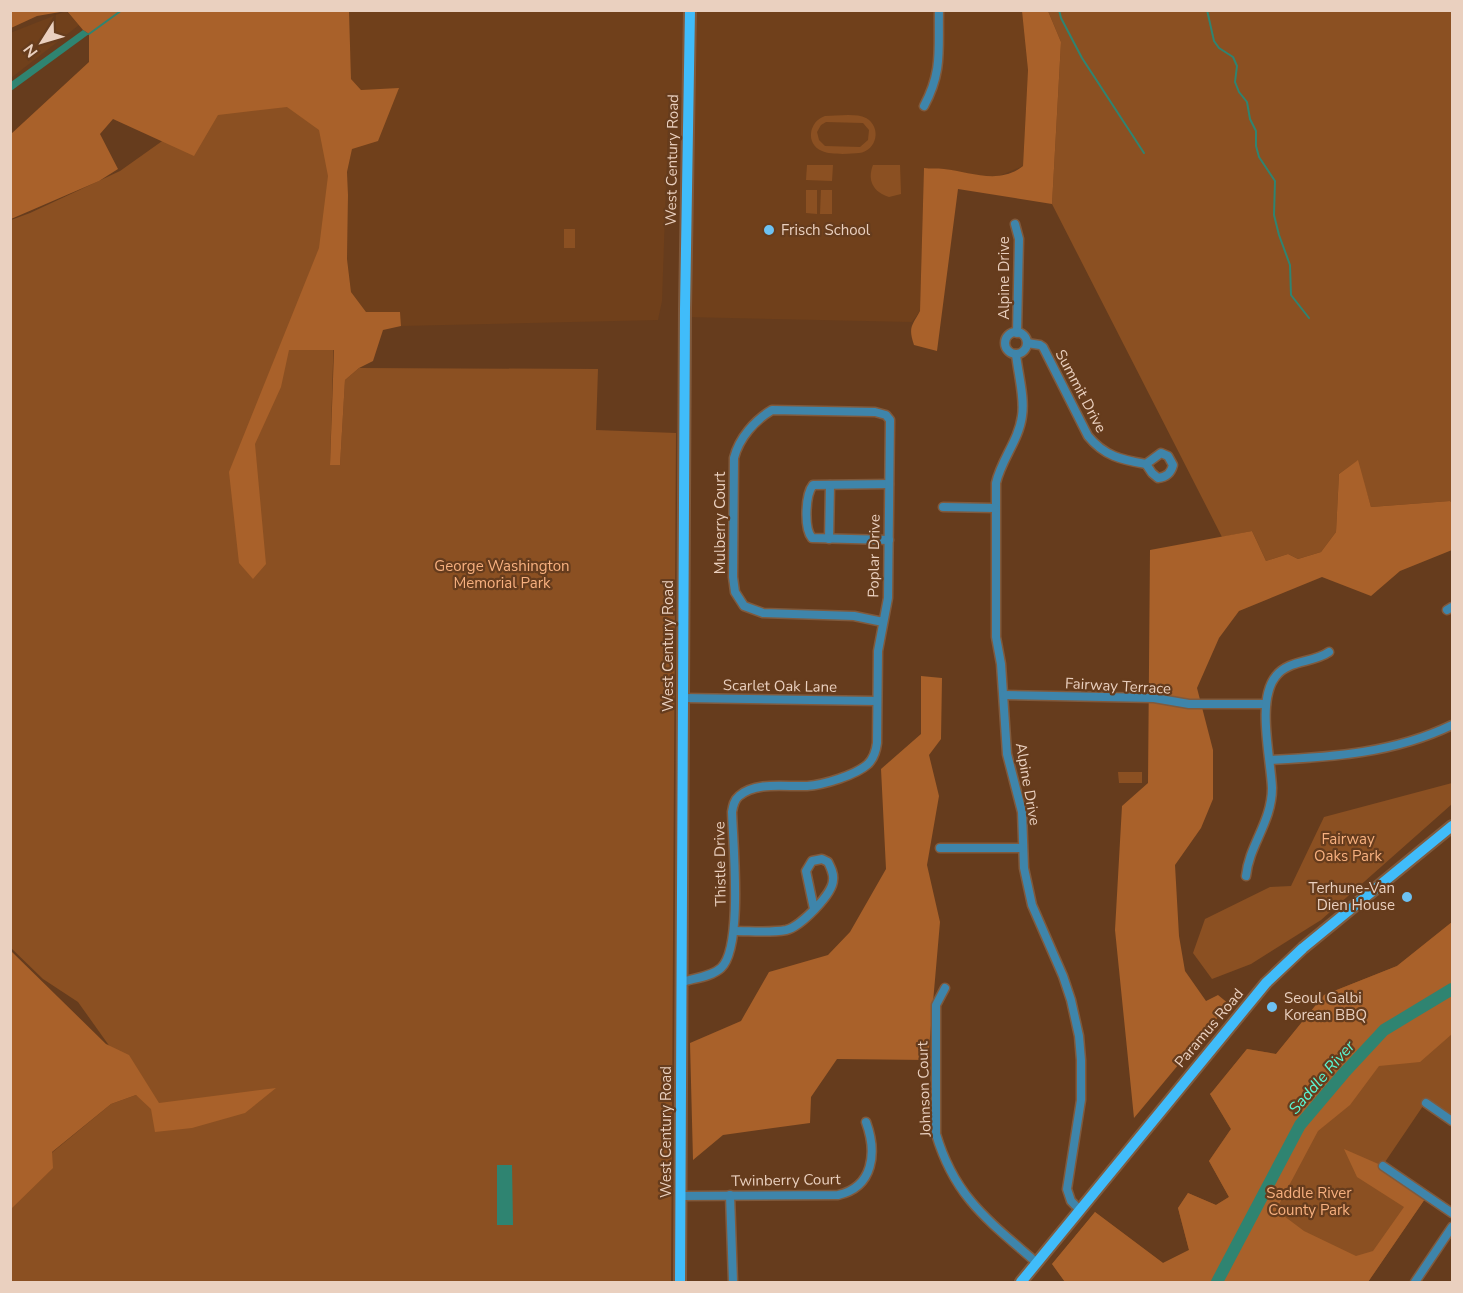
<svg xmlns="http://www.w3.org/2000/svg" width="1463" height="1293" font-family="'Nunito Sans',sans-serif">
<rect width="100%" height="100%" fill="#663c1d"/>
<!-- built -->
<g fill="#70401b">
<path d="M66,11l13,14 -68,53 -1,-45z"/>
<path d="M349,11h673l6,59 -5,96 -24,10 -13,1 -42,-8h-20l-4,142 -8,11 -227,-5 3,-220 -19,1 -7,203 -4,19 -257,6 -1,-14h-34l-15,-20 -4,-33 1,-64 -1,-23 5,-24 46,-59 -37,1 -10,-11z"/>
</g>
<!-- green -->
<g fill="#8b5022" fill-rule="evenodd">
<path d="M1048,11h404v492l-2,-2 -79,6 -14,-46 -18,13 -3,58 -15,20 -23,7 -10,-5 -22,7 -14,-30 -30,6 -170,-333 9,-162z"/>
<path d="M251,78l90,15 -11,372h10l5,-85 14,-12 239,1 -2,61 80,3 -5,849h-660v-83l32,-39 68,-56 25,-9 14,8 -72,-101 -35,-23 -32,-31v-728l19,-7 90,-42z"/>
<path d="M825,116c12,0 31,-3 41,2 16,9 11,33 -7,35 -9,1 -28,2 -37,-2 -17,-7 -13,-30 3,-35zM826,122l37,1 6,7 -1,10 -8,7 -35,-1 -6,-6 -2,-8 4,-7z"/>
<path d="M807,165h26l-1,16 -26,-1z"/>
<path d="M873,165h27l1,29 -12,3c-16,-5 -22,-17 -16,-32z"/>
<path d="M806,190h11v24l-11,-1z"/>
<path d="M821,190h11v24h-12z"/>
<rect x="564" y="229" width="11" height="19"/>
<path d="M1118,772h24v11h-23z"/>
<path d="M1452,783v21l-131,116 -70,44 -39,15 -19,-26 12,-34 65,-32 21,-1 33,-69z"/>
<path d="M1452,922v199l-27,-18 -42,62 44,31 -59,86h-303l-13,-18 43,-52 68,51 26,-13 -11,-42 10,-15 28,12 13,-8 -20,-36 22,-32 -21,-35 2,-2 35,-43 29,5 48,-59 73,-29z"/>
</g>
<!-- forest -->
<g fill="#a9612a">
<path d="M10,11l1,-1 55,1 -29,5 -26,12z"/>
<path d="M67,11h282l2,68 10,11 38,-2 -21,53 -26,8 -5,23 1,23 -1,64 4,33 15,20h34l1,14 -18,4 -10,31 -14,7 -14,12 -5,85h-10l4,-115h-45l-8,37 -26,57 11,120 -13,15 -14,-16 -10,-91 90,-224 9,-72 -9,-46 -32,-23 -69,8 -24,41 -81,-37 -13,15 18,35 -19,12 -88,38v-85l78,-72v-28l-6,-4z"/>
<path d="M1022,11h26l13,31 -9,162 -94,-15 -21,162 -23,-6c-6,-18 -2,-19 6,-34l4,-143c6,1 13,0 20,1 26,3 56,16 79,-3l5,-96z"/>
<path d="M1358,460l13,47 79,-6 2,2v47l-52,21 -29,25 -49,-19 -83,34 -20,27 -22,50 16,62v49l-12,29 -26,37 4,71 6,35 21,30 12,-6 11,9 -95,114 -19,-188 7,-124 26,-23 2,-233 102,-19 14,30 22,-7 10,5 23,-7 15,-20 3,-58z"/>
<path d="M921,676l21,2 -1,61 -12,16 10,41 -12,69 13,57 -12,138 -91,-1 -26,38 -1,26 -87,12 -30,25 -3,-117 51,-22 28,-49 59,-17 22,-23 36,-63 -5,-100 40,-35z"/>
<path d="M1452,922v112l-32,28 -41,4 -29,39 -32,26 -42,79 28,21 52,25 17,-5 31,-44 -47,-30 -13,-28 39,17 44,30 -59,86h-303l-13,-18 43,-52 68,51 26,-13 -11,-42 10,-15 28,12 13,-8 -20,-36 22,-32 -21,-35 2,-2 35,-43 29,5 48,-59 73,-29z"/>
<path d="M11,951l95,93 23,11 30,48 117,-15 -31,25 -53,15 -37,4 -4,-23 -15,-14 -25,9 -59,48 1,16 -42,41z"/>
</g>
<!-- water -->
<g fill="#2f8471">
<path d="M83,30l6,4 -78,57v-9z"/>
<path d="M497,1165h15l1,60h-16z"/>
</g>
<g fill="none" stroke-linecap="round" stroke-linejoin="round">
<!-- stream -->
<g stroke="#2f8471" stroke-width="2">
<path d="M1059,10l2,8 21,40 62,95"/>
<path d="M1207,10l7,31 5,7 14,9 4,9 -2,16 4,10 8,10 3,17 6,12v15l3,11 16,24 -1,34 5,20 11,30 1,30 18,23"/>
<path d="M89,34l33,-24"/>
</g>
<!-- river -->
<path stroke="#2f8471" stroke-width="12" d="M1217,1282l83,-157 44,-52 40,-43 68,-41"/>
<!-- minor casing -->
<g stroke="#805a3d" stroke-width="11">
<g id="minor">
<path d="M924,106c19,-35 14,-57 15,-96"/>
<path d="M1015,224l4,15 -2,94"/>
<circle cx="1016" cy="343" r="11"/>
<path d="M1027,343l13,2 3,2 45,89c16,20 34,24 58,28"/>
<path d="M1016,354c2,20 9,43 6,62 -3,24 -21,44 -26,67v154l5,27 6,90 15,58 2,56 8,37 31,71 8,24 8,36 2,24v40l-14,89 4,12 9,9"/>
<path d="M1161,453l7,3 5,9c-2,8 -6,12 -15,13l-6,-5 -6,-9z"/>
<path d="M943,507l52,1"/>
<path d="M829,539l1,-54"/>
<path d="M889,540l-77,-2c-8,-9 -7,-43 1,-53l76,-1"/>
<path d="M1447,610l5,-3"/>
<path d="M1004,695l150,3 35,6h77"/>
<path d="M683,698l194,3"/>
<path d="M1270,760c63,-3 124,-7 182,-35"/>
<path d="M940,848h82"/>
<path d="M1246,876c3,-31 26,-54 26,-88 -1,-29 -16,-88 4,-112 12,-16 37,-13 53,-24"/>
<path d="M734,931c17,0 36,2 52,-1 14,-3 47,-36 47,-50 1,-6 -2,-12 -5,-18l-6,-3 -10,2 -6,10 8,38"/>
<path d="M682,982c12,-4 29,-5 39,-14 22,-20 12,-124 11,-156 1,-6 2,-12 7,-16 17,-15 48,-9 68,-10 16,-1 49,-11 61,-22 6,-6 8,-13 9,-21l1,-92 10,-53 2,-178 -4,-5 -11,-3 -103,-2c-17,10 -33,28 -38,48l-1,119 2,15 9,14 19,7 91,3 29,6"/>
<path d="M945,988l-9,17v129c19,64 53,87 101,129"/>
<path d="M1426,1103l26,18"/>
<path d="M1383,1166l69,47"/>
<path d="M730,1195l3,87"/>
<path d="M681,1196l157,-1c36,-8 39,-43 28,-73"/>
<path d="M1415,1282l37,-55"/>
</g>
</g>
<!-- major casing -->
<g stroke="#805a3d" stroke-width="14">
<g id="major">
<path d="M680,1282l5,-973 5,-299"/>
<path d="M1021,1282l245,-299 37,-35 149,-122"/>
</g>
</g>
<!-- minor -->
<use href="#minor" stroke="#3e85ab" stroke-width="8"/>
<!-- major -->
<use href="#major" stroke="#40bcfa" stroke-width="10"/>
</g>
<!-- markers -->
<g fill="#6dc2f3" stroke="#663c1d" stroke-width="2">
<circle cx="769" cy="230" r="6"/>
<circle cx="1407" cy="897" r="6"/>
<circle cx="1272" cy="1007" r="6"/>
</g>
<g text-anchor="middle" stroke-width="4.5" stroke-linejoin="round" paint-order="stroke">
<!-- street labels -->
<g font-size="15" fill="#ead0bf" stroke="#663c1d">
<text transform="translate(672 160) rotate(-89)" y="5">West Century Road</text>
<text transform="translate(1004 278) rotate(-90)" y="5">Alpine Drive</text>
<text transform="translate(1081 391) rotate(62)" y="5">Summit Drive</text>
<text transform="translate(720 523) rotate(-90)" y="5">Mulberry Court</text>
<text transform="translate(874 556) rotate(-89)" y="5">Poplar Drive</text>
<text transform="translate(668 646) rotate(-90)" y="5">West Century Road</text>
<text transform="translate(780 686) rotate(1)" y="5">Scarlet Oak Lane</text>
<text transform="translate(1118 686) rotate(3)" y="5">Fairway Terrace</text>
<text transform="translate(1028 784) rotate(80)" y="5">Alpine Drive</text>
<text transform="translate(720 864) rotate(-91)" y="5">Thistle Drive</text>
<text transform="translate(1209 1028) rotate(-50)" y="5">Paramus Road</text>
<text transform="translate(924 1089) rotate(-92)" y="5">Johnson Court</text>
<text transform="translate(666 1132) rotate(-90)" y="5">West Century Road</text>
<text transform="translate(786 1180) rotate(-1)" y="5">Twinberry Court</text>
</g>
<!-- poi labels -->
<g font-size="15" fill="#ead0bf" stroke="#663c1d" text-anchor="start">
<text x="781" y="235">Frisch School</text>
<text x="1395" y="893" text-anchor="end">Terhune-Van<tspan x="1395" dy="17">Dien House</tspan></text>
<text x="1284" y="1003">Seoul Galbi<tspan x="1284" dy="17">Korean BBQ</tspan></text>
</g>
<!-- park labels -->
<g font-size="15" fill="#f7b07f" stroke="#663c1d">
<text x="502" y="571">George Washington<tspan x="502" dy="17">Memorial Park</tspan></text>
<text x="1348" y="844">Fairway<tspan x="1348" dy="17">Oaks Park</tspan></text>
<text x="1309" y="1198">Saddle River<tspan x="1309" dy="17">County Park</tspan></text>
</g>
<!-- water labels -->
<g font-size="16" font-style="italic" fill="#5af5d2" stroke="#663c1d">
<text transform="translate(1321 1077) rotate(-49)" y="6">Saddle River</text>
</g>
</g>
<!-- border -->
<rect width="1463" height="1293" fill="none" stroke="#ead0bf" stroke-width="24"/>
<!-- north arrow -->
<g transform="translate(42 42) rotate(233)" stroke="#663c1d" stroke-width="4.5" paint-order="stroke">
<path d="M0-4.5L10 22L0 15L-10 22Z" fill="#ead0bf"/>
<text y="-9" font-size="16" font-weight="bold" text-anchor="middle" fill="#ead0bf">N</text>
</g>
</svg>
